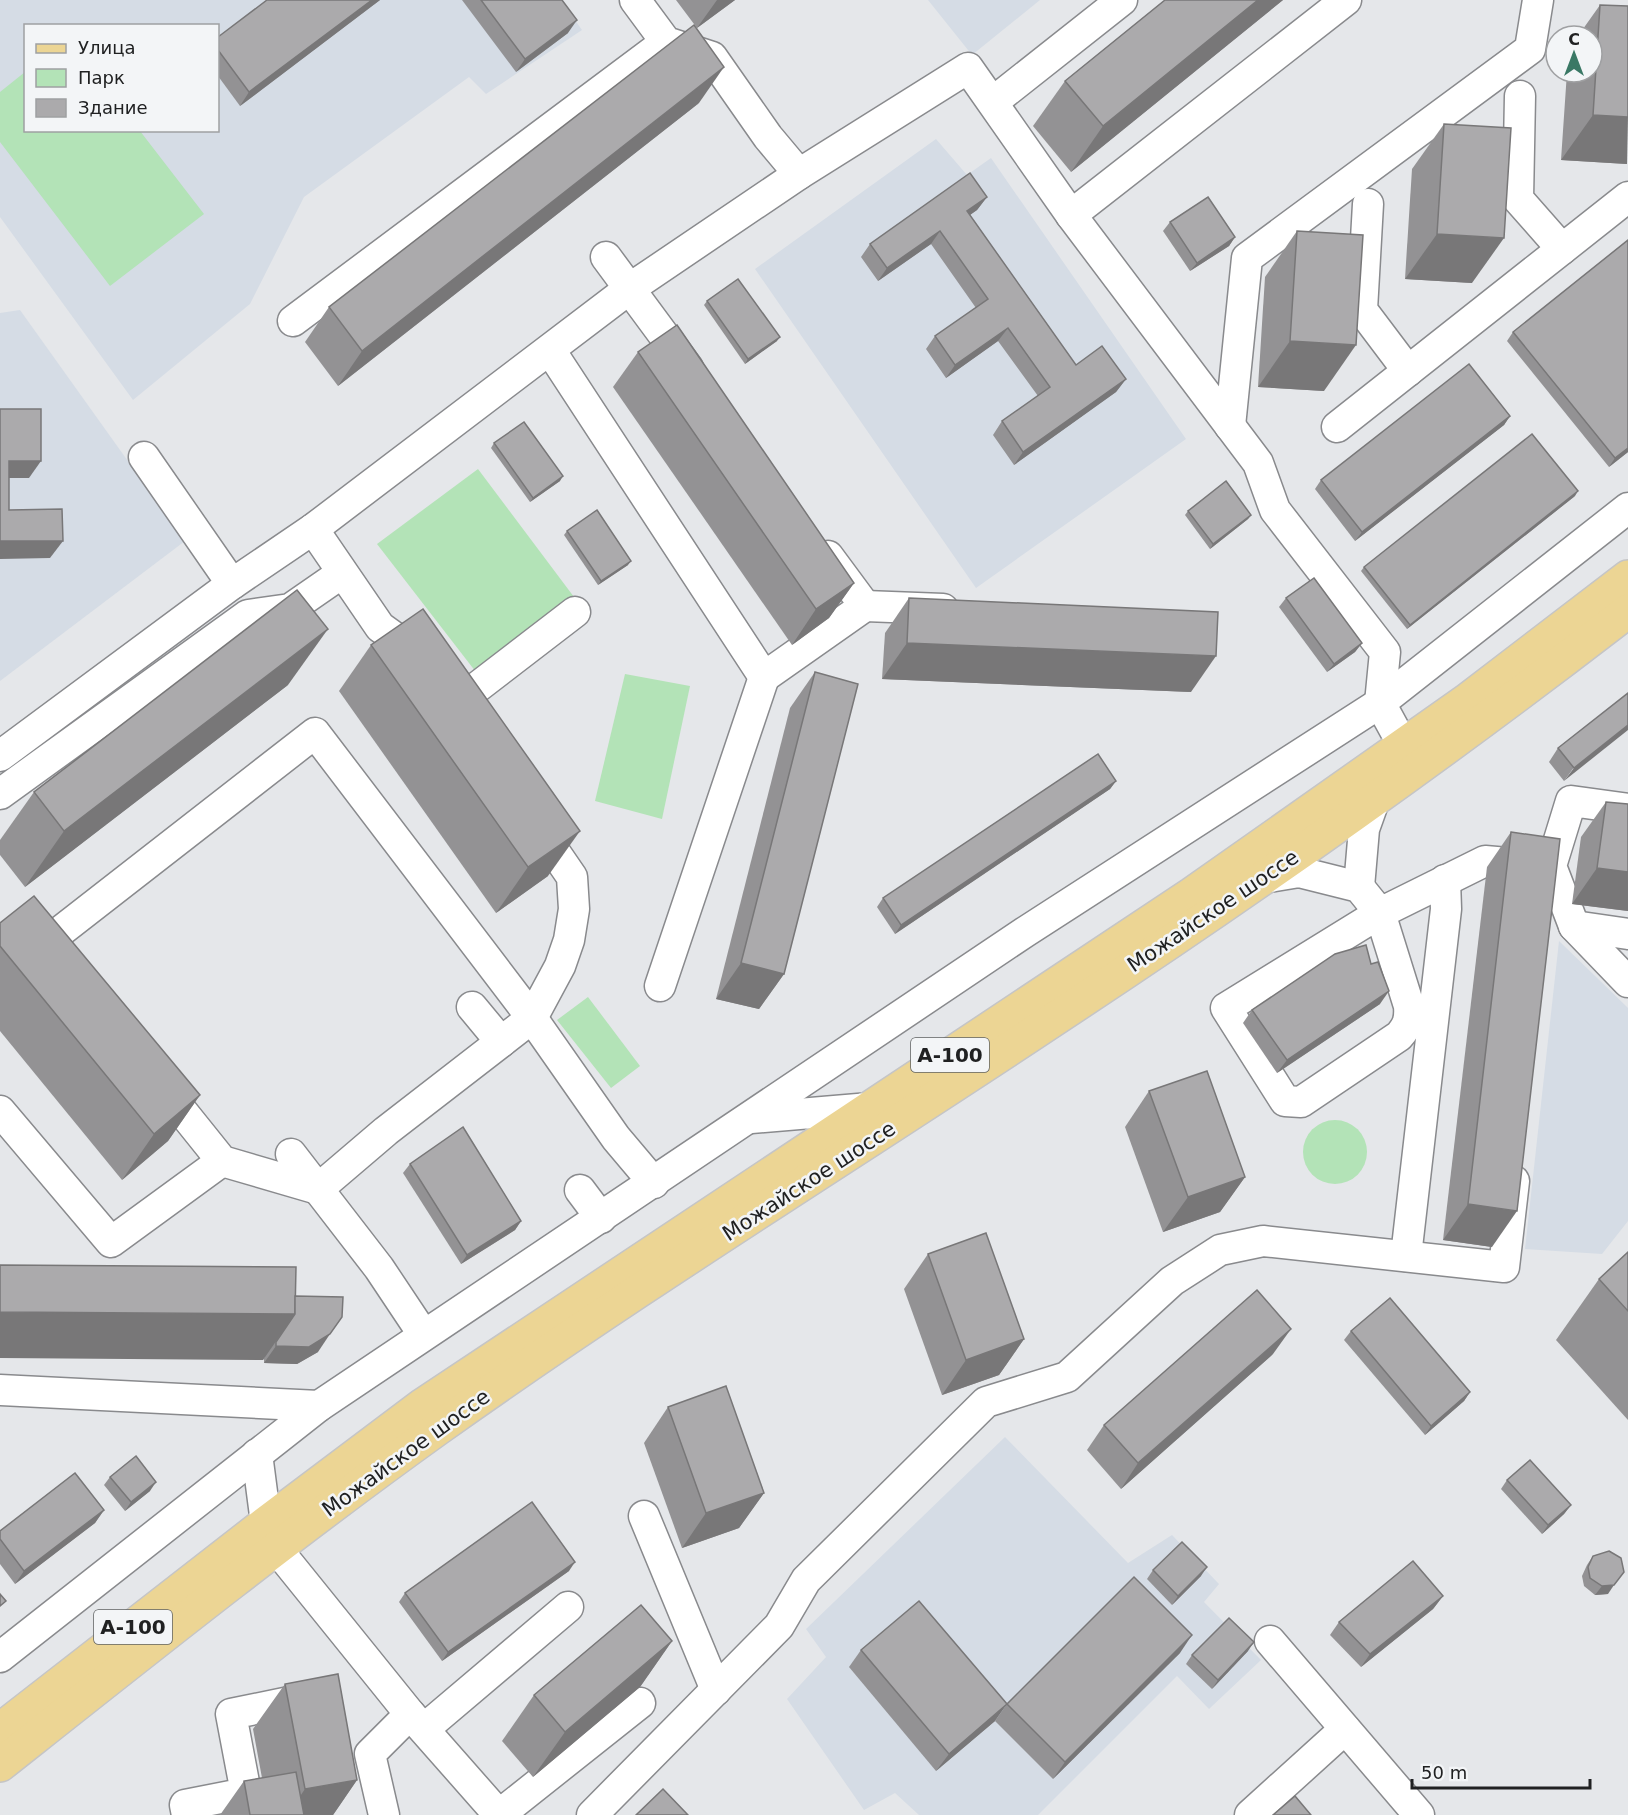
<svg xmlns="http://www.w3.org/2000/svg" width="1628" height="1815" font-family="'DejaVu Sans',sans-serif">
<rect width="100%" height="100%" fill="#e5e7ea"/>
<!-- built -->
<g fill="#d5dce5" fill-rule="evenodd">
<path d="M0,0h561l21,30 -96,64 -17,-17 -165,120 -54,107 -117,96 -133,-183zM26,26h192v104h-192z"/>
<path d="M928,0h112l-68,55z"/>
<path d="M936,139l31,36 24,-17 195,281 -210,149 -221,-319z"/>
<path d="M20,310l165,231 -185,140v-368z"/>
<path d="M1559,941l69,67v213l-26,33 -77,-5z"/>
<path d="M1005,1437l123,126 44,-28 47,49 -15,18 57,58 -52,49 -32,-33 -139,139h-119l-24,-22 -31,17 -77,-111 39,-42 -20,-28z"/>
</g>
<!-- green -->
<g fill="#b3e3b7">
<path d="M25,72l1,58 114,1 64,83 -94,72 -110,-144v-50z"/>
<path d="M478,469l99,132 -98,75 -102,-132z"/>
<path d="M625,674l65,12 -28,133 -67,-18z"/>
<path d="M588,997l52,69 -29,22 -54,-68z"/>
<circle cx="1335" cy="1152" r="32"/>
</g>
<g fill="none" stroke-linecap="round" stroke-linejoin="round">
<!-- minor casing -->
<g stroke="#898a8d" stroke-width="33">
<g id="minor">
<path d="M635,0l31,42 46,15 56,80 31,37"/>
<path d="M1520,96l-2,103 44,50"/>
<path d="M993,102l129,-102"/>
<path d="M1368,204l-6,106 46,61"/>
<path d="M1071,215l275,-215"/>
<path d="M606,257l82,111"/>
<path d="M293,321l373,-279"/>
<path d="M550,350l214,327 101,-71 -37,-50"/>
<path d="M1230,426l17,-168 283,-209 8,-49"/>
<path d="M1337,427l291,-230"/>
<path d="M144,457l88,127"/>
<path d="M313,529l67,98 25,18 12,15"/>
<path d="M865,606l78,3"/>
<path d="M459,713l-5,-8 121,-93"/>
<path d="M0,756l232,-172 81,-55 316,-240 170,-115 169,-106 103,147 187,248 17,47 110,142 -5,51 23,42"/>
<path d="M0,794l248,-179 42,-6 52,-36"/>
<path d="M1628,809l-57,-8 -20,65 23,60 54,56"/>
<path d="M1263,878l36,-6 60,15 21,26 105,-52 47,4"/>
<path d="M1359,887l5,-58 10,-28"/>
<path d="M1380,913l29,93c1,13 -1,20 -10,30l-98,66 -16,-1 -59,-93z"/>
<path d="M1574,926l54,8"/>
<path d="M61,958l-13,-17 267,-208 217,285 28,-52 9,-26 5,-31 -2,-32 -35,-51"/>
<path d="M660,986l104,-309"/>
<path d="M472,1007l29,35"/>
<path d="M161,1085l61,76 96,28"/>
<path d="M0,1111l111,131 111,-81"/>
<path d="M751,1118l119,-10"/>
<path d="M291,1154l27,35"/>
<path d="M580,1190l21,28"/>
<path d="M1406,1256l40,-347 -1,-29"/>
<path d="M423,1334l-44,-66 -61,-79 68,-58 146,-113 84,120 38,45"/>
<path d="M0,1390l319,16"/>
<path d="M257,1454l9,69 10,25 134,166 89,101"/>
<path d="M644,1516l72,174"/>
<path d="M1270,1641l149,174"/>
<path d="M0,1657l319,-251 706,-474 355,-229 248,-195"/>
<path d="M424,1729l144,-122"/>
<path d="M187,1815l-2,-10 61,-12 -15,-79 73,-15"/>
<path d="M384,1815l-14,-61 40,-40"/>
<path d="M499,1815l141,-112"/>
<path d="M592,1815l187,-189 27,-46 180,-178 81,-25 105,-96 48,-31 43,-9 241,26 10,-86"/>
<path d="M1250,1815l95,-86"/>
</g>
</g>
<!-- major casing -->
<g stroke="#c5c5c6" stroke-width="36">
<g id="major">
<path d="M0,1730l266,-207 157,-118 769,-511 274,-193 162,-124"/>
<path d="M0,1765c144,-114 288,-229 437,-336 202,-144 413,-274 619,-411 196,-129 387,-264 572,-407"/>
</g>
</g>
<!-- minor -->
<use href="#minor" stroke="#fff" stroke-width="30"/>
<!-- major -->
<use href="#major" stroke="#ecd594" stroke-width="33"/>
</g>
<!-- wall -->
<g fill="#939294">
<path d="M267,0h113l-140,106 -22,-30v-39z"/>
<path d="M462,0h100l6,33 -52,39z"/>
<path d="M676,0h59l-38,28z"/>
<path d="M1165,0h118l-212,172 -38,-46 32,-45z"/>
<path d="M1600,5l27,159 -66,-4 6,-88h25v-36h-14z"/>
<path d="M699,103l-361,283 -33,-44 24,-35z"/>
<path d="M1444,124l28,159 -67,-4 7,-110z"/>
<path d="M987,197l-10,13 -7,5 106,150 50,14 -10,13 -102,73 -21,-30 9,-14 36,-25 -40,-55 -52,37 -20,-29 9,-13 41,-28 -45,-64 -53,37 -17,-24 9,-13z"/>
<path d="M1170,222l65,15 -6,9 -39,25 -27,-40z"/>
<path d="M1297,231l27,160 -66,-4 7,-110z"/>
<path d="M1628,240v212l-19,15 -102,-126 6,-9z"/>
<path d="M707,301l70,40 -32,23 -41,-59z"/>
<path d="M638,352l216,231 -25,35 -37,27 -179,-258z"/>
<path d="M1510,416l-6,9 -149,116 -40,-52 6,-9z"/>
<path d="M494,443l66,38 -30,21 -39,-54z"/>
<path d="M1575,496l-168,133 -46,-58 3,-4z"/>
<path d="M1188,511l63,4 -3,4 -38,30 -25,-34z"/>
<path d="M567,531l61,34 -30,20 -34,-50z"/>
<path d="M909,598l282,94 -309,-13 3,-46z"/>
<path d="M1286,598l76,45 -7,9 -28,20 -48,-65z"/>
<path d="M371,645l177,231 -52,37 -157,-222z"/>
<path d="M815,672l-31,302 -25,35 -43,-10 74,-291z"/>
<path d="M288,685l-263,202 -25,-32v-15l34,-48z"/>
<path d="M1628,693l-64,88 -15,-19 9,-14z"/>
<path d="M1116,781l-6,8 -215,145 -18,-27 6,-9z"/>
<path d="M1606,802l22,2v107l-56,-7 9,-67z"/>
<path d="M1511,832l-19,415 -49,-7 44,-373z"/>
<path d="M0,923l200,172 -32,46 -46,39 -122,-149z"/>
<path d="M1380,1004l-103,69 -34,-50 9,-13z"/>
<path d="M1149,1091l96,86 -25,35 -57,20 -38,-105z"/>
<path d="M410,1164l111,57 -6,9 -54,34 -58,-91z"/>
<path d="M1628,1252v168l-72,-80 43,-61z"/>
<path d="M928,1254l96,85 -25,36 -57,20 -38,-106z"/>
<path d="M295,1296l23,56 -21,12 -33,-1v-4l-1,1z"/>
<path d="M1351,1331l119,61 -6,9 -39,34 -81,-95z"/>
<path d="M1273,1354l-152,135 -34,-39 17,-25z"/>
<path d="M668,1407l96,86 -25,35 -57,20 -38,-105z"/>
<path d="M110,1477l40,14 -25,20 -21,-26z"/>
<path d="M1507,1480l64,25 -7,9 -22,20 -41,-45z"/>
<path d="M104,1510l-9,13 -80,61 -15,-20v-33z"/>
<path d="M1593,1556l15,38 -13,1 -11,-9 -2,-10 5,-11z"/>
<path d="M1153,1570l48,6 -29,29 -25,-26z"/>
<path d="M569,1571l-127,90 -43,-59 6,-9z"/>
<path d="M1443,1596l-10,13 -72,58 -31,-32 9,-13z"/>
<path d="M672,1641l-32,46 -107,90 -31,-36 32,-46z"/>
<path d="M861,1650l134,71 -59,50 -87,-104z"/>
<path d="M1248,1651l-36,38 -26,-25 6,-9z"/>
<path d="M1180,1653l-127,126 -58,-58 12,-17z"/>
<path d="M285,1684l72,96 -24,35h-113l24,-34 18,-3 -9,-49z"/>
</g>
<!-- shaded-wall -->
<g fill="#787778">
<path d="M372,0h8l-140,106 9,-14z"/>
<path d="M717,0h18l-38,28z"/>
<path d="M1258,0h25l-212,172 32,-46z"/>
<path d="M577,20l-9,13 -52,39 9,-13z"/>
<path d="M724,67l-25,36 -361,283 24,-35z"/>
<path d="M1593,115l35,2 -1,47 -66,-4z"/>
<path d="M987,197l-10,13 -20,14 10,-13z"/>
<path d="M940,231l-9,13 -53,37 9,-13z"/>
<path d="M1437,234l67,4 -32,45 -67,-4z"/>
<path d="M1235,237l-6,9 -39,25 7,-8z"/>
<path d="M1008,328l-10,13 -52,37 9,-13z"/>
<path d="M780,337l-3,4 -32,23 3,-5z"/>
<path d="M1290,341l66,4 -32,46 -66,-4z"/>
<path d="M1126,379l-10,13 -102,73 9,-13z"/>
<path d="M1510,416l-6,9 -149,116 7,-9z"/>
<path d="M1628,448v4l-19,15 6,-9z"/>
<path d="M9,461h32l-12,17h-29z"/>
<path d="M563,476l-3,5 -30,21 3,-4z"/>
<path d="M1578,491l-3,5 -168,133 3,-4z"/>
<path d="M1251,515l-3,4 -38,30 3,-5z"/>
<path d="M0,541h63l-13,17 -50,1z"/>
<path d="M631,561l-3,4 -30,20 3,-4z"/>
<path d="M854,583l-25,35 -37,27 24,-36z"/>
<path d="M328,629l-40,56 -263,202 39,-56z"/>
<path d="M907,643l309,13 -25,36 -309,-13z"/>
<path d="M1362,643l-7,9 -28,20 7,-8z"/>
<path d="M1628,725v5l-64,51 10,-13z"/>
<path d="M1116,781l-6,8 -215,145 6,-9z"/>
<path d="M580,831l-32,45 -52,37 32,-46z"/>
<path d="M1597,868l31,4v39l-56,-7z"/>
<path d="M741,963l43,11 -25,35 -43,-10z"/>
<path d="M1389,991l-9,13 -103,69 10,-13z"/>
<path d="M200,1095l-32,46 -46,39 32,-46z"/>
<path d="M1245,1177l-25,35 -57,20 25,-35z"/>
<path d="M1468,1204l49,7 -25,36 -49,-7z"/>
<path d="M521,1221l-6,9 -54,34 6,-9z"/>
<path d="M0,1312l295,2 -32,46 -263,-2z"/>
<path d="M1291,1329l-18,25 -152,135 17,-26z"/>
<path d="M330,1334l-12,18 -21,12 -33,-1 12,-17z"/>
<path d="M1024,1339l-25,36 -57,20 24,-35z"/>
<path d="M1470,1392l-6,9 -39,34 6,-9z"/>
<path d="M156,1482l-6,9 -25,20 6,-9z"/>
<path d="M764,1493l-25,35 -57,20 24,-35z"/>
<path d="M1571,1505l-7,9 -22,20 6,-9z"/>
<path d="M104,1510l-9,13 -80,61 9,-13z"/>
<path d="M575,1562l-6,9 -127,90 6,-9z"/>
<path d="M1207,1567l-6,9 -29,29 6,-9z"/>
<path d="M1614,1585l-6,9 -13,1 7,-9z"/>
<path d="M1443,1596l-10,13 -72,58 9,-13z"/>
<path d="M1192,1635l-12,18 -127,126 12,-17z"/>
<path d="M672,1641l-32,46 -107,90 32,-45z"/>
<path d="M1254,1642l-6,9 -36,38 6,-9z"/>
<path d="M1007,1704l-12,17 -59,50 13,-17z"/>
<path d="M357,1780l-24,35h-46l18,-26z"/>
</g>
<!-- building -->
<g fill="#abaaac" stroke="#787778" stroke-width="1.5">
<path d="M267,0h105l-123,92 -31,-42v-13z"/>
<path d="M481,0h81l15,20 -52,39z"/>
<path d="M1165,0h93l-155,126 -38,-45z"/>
<path d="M1600,5l28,1v111l-35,-2z"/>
<path d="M694,25l30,42 -362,284 -33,-44z"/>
<path d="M1444,124l67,4 -7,110 -67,-4z"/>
<path d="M970,173l17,24 -20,14 109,154 26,-19 24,33 -103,73 -21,-31 48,-34 -42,-59 -53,37 -20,-29 53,-37 -48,-68 -53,37 -17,-24z"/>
<path d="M1208,197l27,40 -38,26 -27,-41z"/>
<path d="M1297,231l66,4 -7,110 -66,-4z"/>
<path d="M1628,240v208l-13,10 -102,-126z"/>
<path d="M738,279l42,58 -32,22 -41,-58z"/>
<path d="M677,325l177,258 -38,26 -178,-257z"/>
<path d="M1469,364l41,52 -148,116 -41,-52z"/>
<path d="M0,409h41v52h-32v49l53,-1 1,32h-63z"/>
<path d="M524,422l39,54 -30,22 -39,-55z"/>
<path d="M1532,434l46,57 -168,134 -46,-58z"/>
<path d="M1226,481l25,34 -38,29 -25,-33z"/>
<path d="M597,510l34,51 -30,20 -34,-50z"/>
<path d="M1314,578l48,65 -28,21 -48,-66z"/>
<path d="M297,590l31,39 -264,202 -30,-39z"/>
<path d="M909,598l309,14 -2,44 -309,-13z"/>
<path d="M423,609l157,222 -52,36 -157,-222z"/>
<path d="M815,672l43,12 -74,290 -43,-11z"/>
<path d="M1628,693v32l-54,43 -16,-20z"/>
<path d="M1098,754l18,27 -215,144 -18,-27z"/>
<path d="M1606,802l22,2v68l-31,-4z"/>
<path d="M1511,832l49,7 -43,372 -49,-7z"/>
<path d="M34,896l166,199 -46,39 -154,-188v-23z"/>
<path d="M1366,945l5,19 7,-2 11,29 -102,69 -35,-50 83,-56z"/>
<path d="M1207,1071l38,106 -57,20 -39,-106z"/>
<path d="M463,1127l58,94 -54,34 -57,-91z"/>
<path d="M986,1233l38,106 -58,21 -38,-106z"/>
<path d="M1628,1252v59l-29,-32z"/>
<path d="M0,1265l296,2 -1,47 -295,-2z"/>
<path d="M1257,1290l34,39 -153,134 -34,-38z"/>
<path d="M295,1296l48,1 -1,20 -12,17 -21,13 -33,-1v-4l19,-28z"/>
<path d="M1390,1298l80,94 -39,34 -80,-95z"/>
<path d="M726,1386l38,107 -58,20 -38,-106z"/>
<path d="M136,1456l20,26 -25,20 -21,-25z"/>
<path d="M1530,1460l41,45 -23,20 -41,-45z"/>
<path d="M75,1473l29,37 -80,61 -24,-32v-8z"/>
<path d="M532,1502l43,60 -127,90 -43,-59z"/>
<path d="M1182,1542l25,25 -29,29 -25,-26z"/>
<path d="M1609,1551l12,7 3,14 -10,13 -12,1 -12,-8 -2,-11 5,-11z"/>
<path d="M1413,1561l30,35 -73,58 -31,-32z"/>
<path d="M1134,1577l58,58 -127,127 -58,-58z"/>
<path d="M0,1594l6,7 -6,5z"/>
<path d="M919,1601l88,103 -58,50 -88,-104z"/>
<path d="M641,1605l31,36 -107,91 -31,-37z"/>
<path d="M1229,1618l25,24 -36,38 -26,-25z"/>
<path d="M338,1674l19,106 -52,9 -20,-105z"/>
<path d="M296,1772l8,43h-54l-6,-34z"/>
<path d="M663,1789l25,26h-52z"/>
<path d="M1295,1796l16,19h-38z"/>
</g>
<g text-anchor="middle" stroke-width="5" stroke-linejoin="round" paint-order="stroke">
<!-- shield labels -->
<g fill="#f3f5f7" stroke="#5f6162" stroke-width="1.5">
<rect x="911" y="1038" width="78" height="34" rx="4.5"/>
<rect x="94" y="1610" width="78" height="34" rx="4.5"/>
</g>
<g font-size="20" font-weight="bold" fill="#202122">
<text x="950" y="1062">А-100</text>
<text x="133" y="1634">А-100</text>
</g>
<!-- street labels -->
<g font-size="21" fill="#202122" stroke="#f3f5f7">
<text transform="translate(1213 911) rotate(-34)" y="7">Можайское шоссе</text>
<text transform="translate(809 1181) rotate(-33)" y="7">Можайское шоссе</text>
<text transform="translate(406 1453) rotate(-36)" y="7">Можайское шоссе</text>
</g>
</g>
<!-- legend -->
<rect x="24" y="24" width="195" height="108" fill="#f3f5f7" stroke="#9fa0a2" stroke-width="1.5"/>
<rect x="36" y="44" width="30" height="9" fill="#ecd594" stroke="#9fa0a2" stroke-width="1.5"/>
<text x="78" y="54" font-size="18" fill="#202122">Улица</text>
<rect x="36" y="69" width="30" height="18" fill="#b3e3b7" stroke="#9fa0a2" stroke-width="1.5"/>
<text x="78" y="84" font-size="18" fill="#202122">Парк</text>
<rect x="36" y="99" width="30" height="18" fill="#abaaac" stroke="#9fa0a2" stroke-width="1.5"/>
<text x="78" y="114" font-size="18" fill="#202122">Здание</text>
<!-- north arrow -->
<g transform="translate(1574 54)"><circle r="28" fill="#f3f5f7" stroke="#9fa0a2" stroke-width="1.5"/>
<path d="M0-4.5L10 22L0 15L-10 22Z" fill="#3a7865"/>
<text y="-9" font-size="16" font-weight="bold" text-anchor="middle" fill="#202122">С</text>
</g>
<!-- scale -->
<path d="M1412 1779v9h178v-9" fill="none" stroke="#202122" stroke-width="3"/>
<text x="1421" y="1779" font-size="18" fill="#202122" stroke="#f3f5f7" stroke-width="4.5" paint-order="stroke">50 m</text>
</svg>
